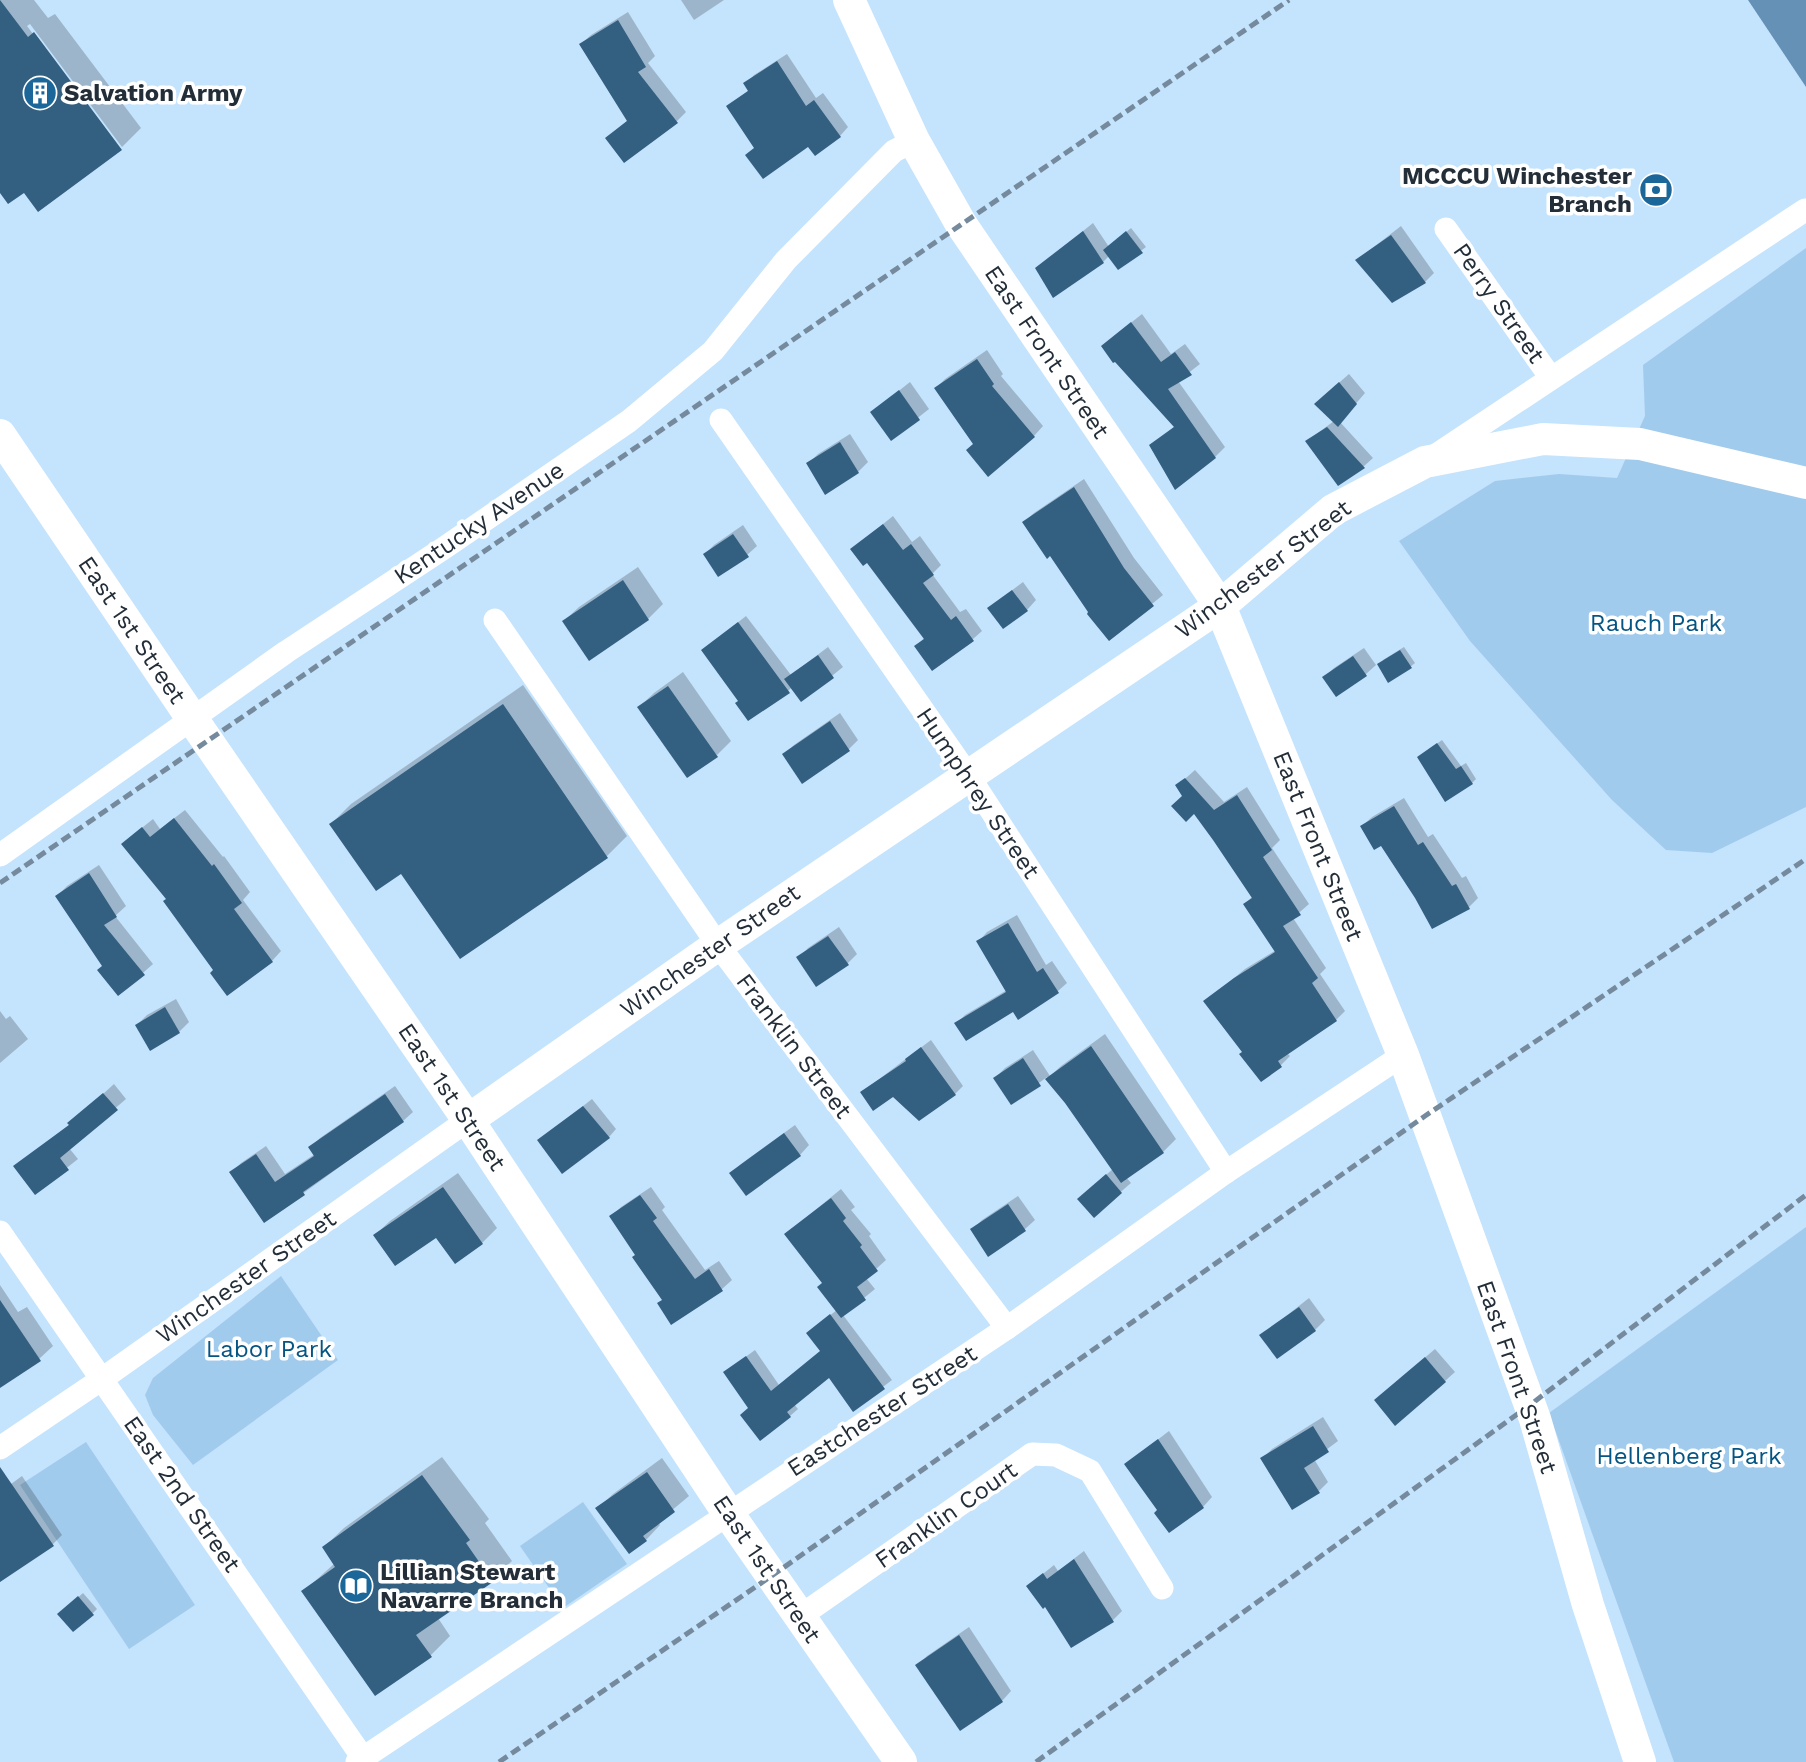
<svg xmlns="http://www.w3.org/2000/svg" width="1806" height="1762" font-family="'Work Sans',sans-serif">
<rect width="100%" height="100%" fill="#c4e3fd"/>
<!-- green -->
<g fill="#a1cbed">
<path d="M1806,248v559l-94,46 -46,-3 -54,-50 -142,-159 -71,-100 96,-60 64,-7 58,4 28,-62 -2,-51z"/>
<path d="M1806,1227v535h-132l-125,-349z"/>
<path d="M281,1276l57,84 -145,105 -40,-50 -8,-20 8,-17z"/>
<path d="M86,1442l109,163 -66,44 -109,-164z"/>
<path d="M583,1502l44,62 -64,44 -43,-62z"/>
</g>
<!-- water -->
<path fill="#6491b5" d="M1748,0h58v87z"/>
<!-- shadow -->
<g fill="#0003">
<path d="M0,0h34l14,18 7,-4 86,114 -19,19 -92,-123 -3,2 92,122h2l-82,62 -15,-20h-24z"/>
<path d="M681,0h43l-30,20z"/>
<path d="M628,12l27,44 -7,7 38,49 -10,10 -69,16 21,-18 -47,-76 10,-9z"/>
<path d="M787,54l29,44 7,-5 25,34 -8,9 -32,9 -53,2 -27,-41 21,-16 -3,-6 8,-9z"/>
<path d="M1093,223l16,24 22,-19 15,19 -28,21 -9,-12 -6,6 -66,6z"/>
<path d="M1401,226l33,47 -9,9 -68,-22z"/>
<path d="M1142,314l29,40 14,-10 15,20 -22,17 47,66 -10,10 -64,-11 24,-20 -62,-89z"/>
<path d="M987,350l16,24 -2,2 42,50 -9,10 -60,8 -38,-56 9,-9z"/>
<path d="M1349,374l16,19 -25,29 33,36 -10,9 -56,-26 27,-20 -9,-26z"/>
<path d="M910,382l19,27 -38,30 -19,-27z"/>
<path d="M850,434l18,28 -10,10 -50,-8 10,-10z"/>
<path d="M1084,479l50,79 29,37 -54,44 -58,-85 -27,-32 10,-9z"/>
<path d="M893,516l19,26 8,-6 21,29 -9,9 28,38 6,-3 16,22 -9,8 -57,8 9,-10 -57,-76 -16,-12z"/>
<path d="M743,525l14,21 -10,9 -42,-1 9,-9z"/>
<path d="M638,567l25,37 -15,15 -59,39 -25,-37 15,-14z"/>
<path d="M1023,582l13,18 -9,10 -38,-2z"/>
<path d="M746,616l45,59 37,-28 15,20 -41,33 -10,-13 -4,4 -48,9 -37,-50z"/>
<path d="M1404,647l11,16 -5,4 -27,-7z"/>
<path d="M1364,648l12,17 -10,9 -30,21 -12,-17 10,-10z"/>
<path d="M683,672l48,69 -14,14 -78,-48 15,-14z"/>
<path d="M523,685l104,151 -20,20 -205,15 -71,-47 20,-20z"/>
<path d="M840,713l18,27 -9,9 -65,5 10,-9z"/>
<path d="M1442,740l19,26 5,-3 10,16 -4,4 -48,-30z"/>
<path d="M1195,770l29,32 23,-15 33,53 -8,8 37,56 -16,14 33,50 -6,6 25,37 -9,9 -49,33 3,3 -10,10 -36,-14 -39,-50 40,-33 31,-19 -31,-46 8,-8 -75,-111z"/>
<path d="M1404,798l24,39 5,-3 29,44 4,-2 12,22 -9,9 -88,-64 -19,-17 10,-9z"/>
<path d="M185,810l38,47 1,-1 26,36 -7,8 38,51 -9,10 -57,9 -47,-71 -35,-64 20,-16 7,10z"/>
<path d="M99,865l27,41 -11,10 38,48 -34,30 -15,-28 -47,-70 10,-10z"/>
<path d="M1017,915l29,50 6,-4 15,22 -9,8 -39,27 -5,-8 -57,13 8,-8 42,-25 -28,-49 8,-9z"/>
<path d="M839,927l18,27 -10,10 -48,-6 9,-10z"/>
<path d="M176,999l13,23 -10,10 -42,-7 10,-10z"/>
<path d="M0,1011l6,8 4,-3 18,23 -28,24z"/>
<path d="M1105,1034l71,105 -13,13 -37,25 5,6 -37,32 -5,-26 24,-20 -46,-68 -20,-24 -35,26 -17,-25 10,-10 28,-18 17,26 11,-10z"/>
<path d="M931,1040l32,46 -8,8 -62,1 -31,-3z"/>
<path d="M114,1084l12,15 -57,49 9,11 -43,34 -19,-27 54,-42z"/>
<path d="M395,1086l18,26 -10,9 -138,100 -33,-49 9,-9 25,-17 19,28 30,-20 -5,-6 10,-10z"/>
<path d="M592,1099l24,30 -7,8 -69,3z"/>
<path d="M795,1125l14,20 -9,10 -68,18 9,-9z"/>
<path d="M458,1173l39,55 -15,15 -45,-8h-62l15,-14z"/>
<path d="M651,1187l14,20 -3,3 43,60 14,-9 13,19 -10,9 -50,34 -8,-24 -53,-82 10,-10z"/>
<path d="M841,1189l14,18 -4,3 20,24 -2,2 17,24 -20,18 9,11 -32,26 49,65 -38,29 -25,-33 -35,28 4,5 -8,7 -29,23 -11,-32 -25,-35 30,-22 24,35 42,-34 -5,-25 21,-16 -13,-27 -38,-49z"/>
<path d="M1018,1196l17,24 -10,9 -37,25 -16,-24 10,-10z"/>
<path d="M0,1285l18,27 9,-5 26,39 -14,13 -39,27z"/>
<path d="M1309,1298l16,22 -10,10 -38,26 -15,-21z"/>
<path d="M1435,1349l20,23 -10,9 -59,10z"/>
<path d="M1323,1417l15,24 -24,18 14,23 -9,9 -56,-33 9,-9z"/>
<path d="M1169,1431l43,66 -9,10 -44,3 -33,-46z"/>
<path d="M442,1457l47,62 -4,4 27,38 -20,19 -54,38 12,18 -20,20 -126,-65 31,-28 -11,-16 20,-19z"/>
<path d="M662,1458l27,38 -31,26 2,3 -14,15 -48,-32 15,-14z"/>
<path d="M22,1476l40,59 -10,10 -52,37v-90z"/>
<path d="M1084,1551l38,60 -9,9 -67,-15 -18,-19 26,-21 4,6z"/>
<path d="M83,1593l14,16 -5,5 -28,-4z"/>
<path d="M969,1627l42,64 -9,10 -84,-35 9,-10z"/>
</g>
<!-- building -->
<g fill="#335f81">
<path d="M0,0l28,37 6,-5 88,118 -84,62 -14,-19 -16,11 -8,-11z"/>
<path d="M618,20l28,47 -8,5 40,51 -54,40 -19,-25 22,-17 -48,-77z"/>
<path d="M777,61l29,45 8,-6 27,37 -26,19 -7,-9 -45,32 -18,-24 9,-7 -28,-42 22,-15 -5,-8z"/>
<path d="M1083,231l21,32 -51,35 -18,-30z"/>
<path d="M1126,231l17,22 -25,17 -15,-20z"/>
<path d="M1391,235l35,48 -34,20 -37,-43z"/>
<path d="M1131,322l30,40 14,-10 17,23 -24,14 48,69 -41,32 -26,-45 25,-18 -59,-65 -2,1 -12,-17z"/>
<path d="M977,359l17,25 -2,2 43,51 -47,40 -22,-27 7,-6 -39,-56z"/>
<path d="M1339,382l18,22 -19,23 -24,-23z"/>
<path d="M899,390l21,30 -29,21 -21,-29z"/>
<path d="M1327,427l38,41 -27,18 -33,-45z"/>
<path d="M840,442l19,31 -34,22 -19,-32z"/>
<path d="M1074,487l50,81 30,38 -45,35 -22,-27 1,-2 -38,-56 -3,3 -25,-37z"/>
<path d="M883,524l20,26 8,-6 23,31 -11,8 28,37 5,-4 18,25 -42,30 -18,-25 10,-7 -57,-76 -4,3 -13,-17z"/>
<path d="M733,534l16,23 -31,20 -15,-23z"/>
<path d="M623,580l26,40 -60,41 -27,-40z"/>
<path d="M1012,590l16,21 -25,18 -16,-21z"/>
<path d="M738,622l52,71 -42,28 -13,-18 3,-2 -37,-51z"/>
<path d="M1400,650l12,18 -24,15 -11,-19z"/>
<path d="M818,655l16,23 -33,24 -17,-23z"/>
<path d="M1353,656l14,20 -31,21 -14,-20z"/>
<path d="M668,686l50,71 -31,21 -50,-71z"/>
<path d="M503,704l105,154 -148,101 -59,-85 -25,17 -47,-67z"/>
<path d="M830,721l20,30 -48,33 -20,-30z"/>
<path d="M1437,743l19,26 5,-3 12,18 -28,18 -28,-45z"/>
<path d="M1185,778l29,32 23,-15 35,55 -9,7 38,58 -18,11 35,52 -6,5 25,38 -59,40 4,6 -21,15 -22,-28 3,-2 -39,-51 31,-23 41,-26 -32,-48 9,-6 -39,-58 -19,-26 -8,8 -15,-16 11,-10 -7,-11z"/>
<path d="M1394,806l24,39 5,-3 29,44 4,-2 14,25 -38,20 -17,-31 -34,-52 -7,4 -14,-24z"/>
<path d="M174,818l38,48 2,-2 28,39 -8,6 39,53 -46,34 -17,-23 3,-3 -50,-69 3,-2 -45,-55 21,-17 8,10z"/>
<path d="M89,873l28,44 -13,8 41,50 -27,21 -21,-26 5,-4 -47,-70z"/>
<path d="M1008,923l29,49 6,-4 16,25 -41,27 -5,-8 -47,29 -12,-18 52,-31 -30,-51z"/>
<path d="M828,936l21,29 -33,22 -20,-30z"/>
<path d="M165,1007l15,26 -30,18 -15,-26z"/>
<path d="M1091,1046l73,107 -43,30 -56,-80 -20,-24z"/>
<path d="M921,1047l35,48 -37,26 -26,-24 -20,14 -13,-19 46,-31 -1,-2z"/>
<path d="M1023,1058l18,28 -30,19 -18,-27z"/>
<path d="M103,1093l15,17 -58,48 9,12 -34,25 -22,-29 56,-41 -2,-2z"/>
<path d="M385,1094l19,28 -101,70 2,3 -41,28 -35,-51 27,-18 19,28 39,-26 -6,-9z"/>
<path d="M583,1106l27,32 -48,36 -25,-34z"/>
<path d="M784,1133l17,23 -55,40 -17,-23z"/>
<path d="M1106,1174l16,19 -28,25 -17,-19z"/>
<path d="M443,1187l40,57 -28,20 -19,-26 -41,28 -22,-31z"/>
<path d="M640,1195l17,23 -4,3 42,58 14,-10 14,22 -52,34 -14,-22 5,-3 -30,-43 3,-2 -26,-39z"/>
<path d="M831,1198l15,20 -3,3 19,24 -2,2 18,24 -21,16 9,13 -25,18 -24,-31 5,-4 -38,-49z"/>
<path d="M1008,1204l18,27 -38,26 -18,-28z"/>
<path d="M0,1300l41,61 -41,27z"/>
<path d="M1299,1307l17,24 -39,28 -18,-24z"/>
<path d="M830,1314l55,75 -32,23 -24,-34 -42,34 4,5 -31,24 -20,-26 8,-7 -25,-36 23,-16 25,35 49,-40 -14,-18z"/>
<path d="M1425,1357l21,25 -51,44 -21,-26z"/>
<path d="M1313,1426l16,26 -25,16 16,25 -28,17 -32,-52z"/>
<path d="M1158,1439l46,69 -35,25 -15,-20 3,-3 -33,-46z"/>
<path d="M0,1467l54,79 -54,36z"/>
<path d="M647,1472l28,40 -32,24 4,5 -18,13 -34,-46z"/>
<path d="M422,1475l48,65 -4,3 27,39 -77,53 16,22 -57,39 -74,-105 34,-24 -13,-20z"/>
<path d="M1074,1559l40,63 -43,26 -26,-41 -2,2 -17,-23 17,-13 4,6z"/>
<path d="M78,1596l16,19 -21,17 -16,-18z"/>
<path d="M959,1635l44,67 -43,29 -45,-66z"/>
</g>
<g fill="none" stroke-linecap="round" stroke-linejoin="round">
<!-- street -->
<g stroke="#fff" stroke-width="23">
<path d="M1446,229l105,149"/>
<path d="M721,420l247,355 258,397"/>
<path d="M1433,457l372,-247"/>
<path d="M495,620l223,325 289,383"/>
<path d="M0,855l286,-203 158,-104 185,-127 84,-70 73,-91 108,-109 20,-10"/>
<path d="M0,1232l363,526"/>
<path d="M0,1448l102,-69 366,-259"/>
<path d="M799,1617l233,-163 24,1 34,16 72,117"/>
<path d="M357,1762l650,-434 219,-156 177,-117"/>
</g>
<!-- secondary -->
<g stroke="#fff" stroke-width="32">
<path d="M849,0l65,141 47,83 259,382 183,449 132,364 53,186 52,157"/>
<path d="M0,435l191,282 277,403 260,393 173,249"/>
<path d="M468,1120l250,-175 502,-339 113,-96 92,-48 118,-23 97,5 166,39"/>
</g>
<!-- rail -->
<g stroke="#758a9c" stroke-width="5" stroke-dasharray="10 5" stroke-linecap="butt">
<path d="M0,883l1289,-883"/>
<path d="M499,1762l274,-187 652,-459 381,-257"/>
<path d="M1036,1762l494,-357 276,-210"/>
</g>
</g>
<!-- icons -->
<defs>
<g id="building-disc" transform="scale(1.75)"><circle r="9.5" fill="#1b679a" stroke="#fff"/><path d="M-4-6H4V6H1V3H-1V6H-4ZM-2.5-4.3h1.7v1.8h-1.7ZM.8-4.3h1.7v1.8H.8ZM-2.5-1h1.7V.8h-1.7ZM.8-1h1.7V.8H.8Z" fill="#fff"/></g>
<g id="bank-disc" transform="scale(1.75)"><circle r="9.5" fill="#1b679a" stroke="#fff"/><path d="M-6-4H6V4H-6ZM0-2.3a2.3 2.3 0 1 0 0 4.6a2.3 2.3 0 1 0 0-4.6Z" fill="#fff"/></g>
<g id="library-disc" transform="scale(1.75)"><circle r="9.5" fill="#1b679a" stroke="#fff"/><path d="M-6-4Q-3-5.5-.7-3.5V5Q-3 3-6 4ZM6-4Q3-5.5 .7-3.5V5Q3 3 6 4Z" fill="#fff"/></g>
</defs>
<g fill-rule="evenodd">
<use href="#building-disc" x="40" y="93"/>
<use href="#bank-disc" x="1656" y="190"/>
<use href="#library-disc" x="356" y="1586"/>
</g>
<g text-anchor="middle" stroke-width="7" stroke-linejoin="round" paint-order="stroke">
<!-- poi labels -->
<g font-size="24" font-weight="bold" fill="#232e38" stroke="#fff" text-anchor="start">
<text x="64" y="101">Salvation Army</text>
<text x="1632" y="184" text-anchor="end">MCCCU Winchester<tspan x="1632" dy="28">Branch</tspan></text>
<text x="380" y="1580">Lillian Stewart<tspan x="380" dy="28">Navarre Branch</tspan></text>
</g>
<!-- street labels -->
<g font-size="24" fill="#232e38" stroke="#fff">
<text transform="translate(1499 303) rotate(55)" y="8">Perry Street</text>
<text transform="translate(1047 352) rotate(56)" y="8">East Front Street</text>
<text transform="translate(479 523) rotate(-34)" y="8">Kentucky Avenue</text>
<text transform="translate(1263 569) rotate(-37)" y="8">Winchester Street</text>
<text transform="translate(132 630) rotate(56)" y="8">East 1st Street</text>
<text transform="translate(978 793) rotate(56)" y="8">Humphrey Street</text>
<text transform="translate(1318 846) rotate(68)" y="8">East Front Street</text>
<text transform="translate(710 951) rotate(-35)" y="8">Winchester Street</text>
<text transform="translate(794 1046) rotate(53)" y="8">Franklin Street</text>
<text transform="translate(452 1097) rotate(56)" y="8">East 1st Street</text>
<text transform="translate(246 1277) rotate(-35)" y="8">Winchester Street</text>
<text transform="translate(1517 1377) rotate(71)" y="8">East Front Street</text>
<text transform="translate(882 1411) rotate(-33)" y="8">Eastchester Street</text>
<text transform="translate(182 1494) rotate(55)" y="8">East 2nd Street</text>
<text transform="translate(946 1515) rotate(-35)" y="8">Franklin Court</text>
<text transform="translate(767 1569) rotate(56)" y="8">East 1st Street</text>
</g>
<!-- park labels -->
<g font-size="24" fill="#045584" stroke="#fff">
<text x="1656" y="631">Rauch Park</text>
<text x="269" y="1357">Labor Park</text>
<text x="1689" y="1464">Hellenberg Park</text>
</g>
</g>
</svg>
